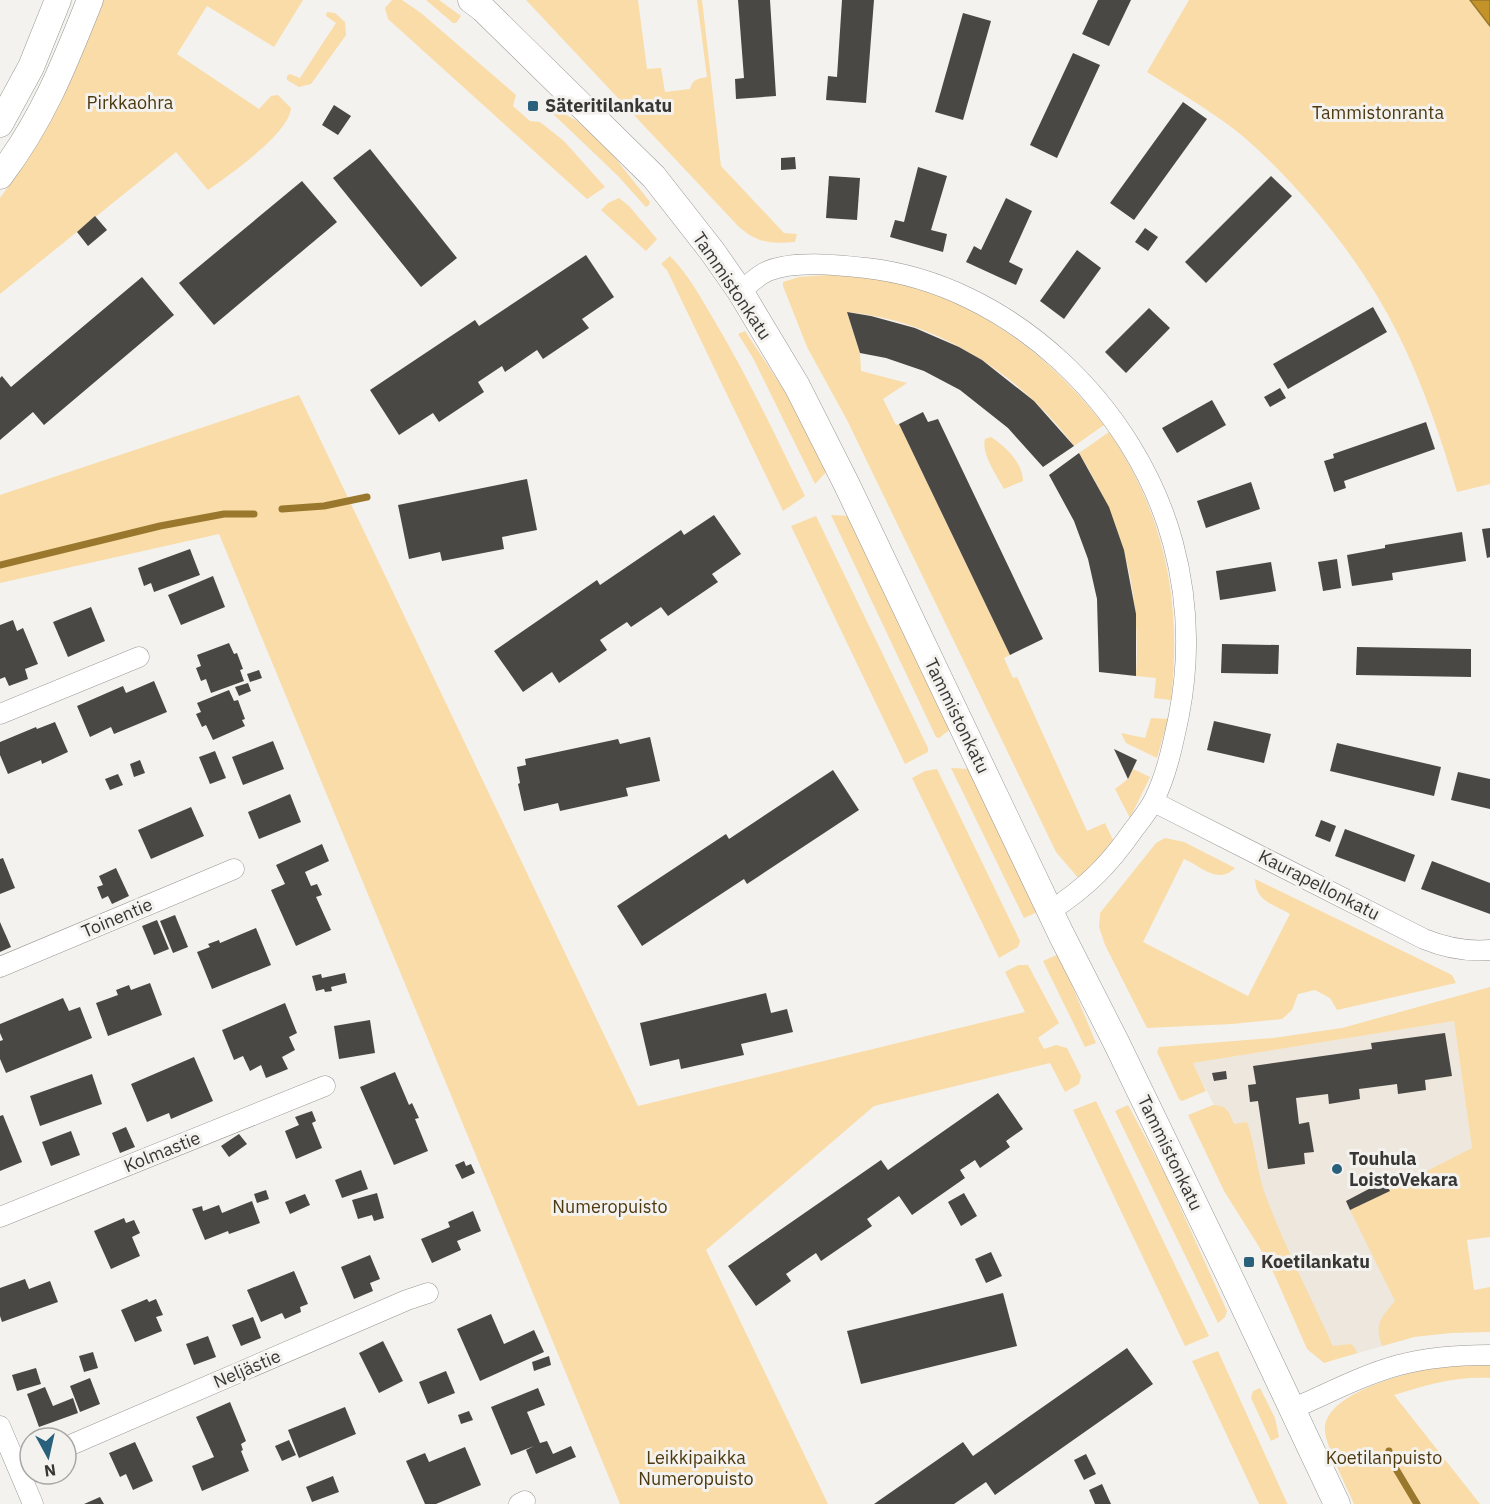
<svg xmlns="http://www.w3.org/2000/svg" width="1490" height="1504" font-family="'IBM Plex Sans',sans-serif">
<rect width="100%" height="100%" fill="#f4f2ef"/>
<!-- built -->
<path fill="#ede7dd" d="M1454,1021l18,127 -121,63 63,126 -66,19 -11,-2 -144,-291z"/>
<!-- green -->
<g fill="#f9dca7">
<path d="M100,0h203l-29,47 -67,-41 -30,48 82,55 12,-13 7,-1 13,13c-2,26 -62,67 -83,82l-32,-38 -176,142v-96l26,-36 17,-29z"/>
<path d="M392,0h10l19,13 95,82 -3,11 17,15 10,1 24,19 41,46 -18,12 -199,-180 -3,-11z"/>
<path d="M426,0h13l22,16 -5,7h-3z"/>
<path d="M526,0h112l9,69 14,-1 4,24 25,-3c3,-10 7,-10 17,-12l-10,-77h5l19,166 63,67 13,1 -2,8c-25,2 -38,1 -57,-16z"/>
<path d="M1189,0h281l20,26v458l-33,8c-16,-54 -34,-108 -59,-158 -35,-71 -94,-144 -153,-196 -30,-25 -65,-45 -98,-66z"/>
<path d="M327,12l8,1 10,9 1,13 -35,49 -12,3 -12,-7v-4l3,-2 10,4 36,-55 -10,-7z"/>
<path d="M551,106l26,15 31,28 42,53 -1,3 -3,2 -2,-2 -26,-29 -70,-67z"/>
<path d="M619,198l10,8 28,33 -11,12 -45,-41 7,-7z"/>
<path d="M670,256c18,18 31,42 44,64 34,57 62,117 91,176l-22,15 -116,-241 -6,-6z"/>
<path d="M826,275c20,1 40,2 60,6 90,17 162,73 218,144l-30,21c-52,-71 -138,-126 -227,-134l13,41 1,18 46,12 -24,16 13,26 3,-1 111,231 -6,3 9,20 4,-1 70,154 18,-8 9,19 -14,18 -21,19 -23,-27 -209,-432 -40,-73 -24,-61v-4l16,-5z"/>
<path d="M745,331l47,71 36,68 -13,14 -62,-126 -15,-24z"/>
<path d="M299,395l339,711 387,-94 -20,-40 13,-7h10l31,58 -21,15 6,11 12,-4 11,3 14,28 -2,8 -14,8 -15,-29 -176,43 -168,144 122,254h-208l-401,-970 -219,49v-88z"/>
<path d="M1109,432c56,82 73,170 62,268l-17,-2 2,-20 -20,-2c5,-85 -12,-150 -57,-223z"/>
<path d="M991,437c14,9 32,26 32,44l-19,8c-7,-13 -23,-35 -19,-50z"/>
<path d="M831,515l19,1 102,212 -13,10 -3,-1z"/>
<path d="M816,516l112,232v4l-23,12 -114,-238z"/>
<path d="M1151,718l17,1 -11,39 -31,-15 -5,-10 24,5z"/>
<path d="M951,768l20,1 69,142 -16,7z"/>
<path d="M937,769l83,172 -2,6 -19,11 -87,-180 13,-7z"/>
<path d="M1133,769l17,8 -20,41 -15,-29 13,-10z"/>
<path d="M1165,838l19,4 51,26c-18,17 -32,-1 -51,-9l-41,83 105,54 42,-82c-17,-10 -34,-12 -35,-35l197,96 4,8 -119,27 -7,-12 -15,-8 -17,4 -6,16 -10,9 -50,5 -85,4 -42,-83 -6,-18 1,-14 56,-70z"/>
<path d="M1059,954l37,89 -11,4 -42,-86z"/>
<path d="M1490,987v250l-23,3 7,50 16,-3v45l-39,1 -37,4 -32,9c-8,-23 -1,-28 13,-45l-45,-91 122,-62 -18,-127 -261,42 13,28 -24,10 -3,-2 -22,-47 2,-5 114,-9 69,-10z"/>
<path d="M1096,1101l113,235 -24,10 -112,-236z"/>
<path d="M1128,1105l38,71 61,135 -2,6 -7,6 -103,-212z"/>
<path d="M1213,1105c15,1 15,6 21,19l13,-2c9,26 10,54 21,80 19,49 43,96 65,144l18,-2 4,4 2,5 -33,10 -17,-14 -32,-73 -17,-31 -34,-54 -36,-76z"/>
<path d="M1218,1351l69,152 1,1h-29l-67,-143z"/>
<path d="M1479,1364l11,1v13c-34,-2 -64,7 -96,17l86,109h-126c-7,-17 -28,-57 -29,-73 -3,-36 77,-57 104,-62 16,-3 34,-3 50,-5z"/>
<path d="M1260,1388l15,30 4,19 -8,4 -20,-43 2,-7z"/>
</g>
<!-- water -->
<path fill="#c39329" stroke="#99772d" stroke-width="1.5" d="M1470,0h20v26z"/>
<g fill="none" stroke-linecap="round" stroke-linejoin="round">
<!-- stream -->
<g stroke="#99772d" stroke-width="7">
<path d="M282,509l42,-3 43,-9"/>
<path d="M0,565l160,-39 64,-12h30"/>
<path d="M1389,1451l1,8 27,45"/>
</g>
</g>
<!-- building -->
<g fill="#4a4845">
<path d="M738,0h32l6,96 -40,3 -1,-20 9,-1z"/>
<path d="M842,0h32l-8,103 -40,-3 2,-24 9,1z"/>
<path d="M1098,0h33l-22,46 -27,-12z"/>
<path d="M963,13l28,8 -28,99 -28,-8z"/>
<path d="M1073,53l27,12 -43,93 -27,-13z"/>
<path d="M1183,102l24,17 -73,101 -24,-17z"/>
<path d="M334,105l17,11 -13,19 -16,-10z"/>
<path d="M370,149l87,109 -36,29 -88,-109z"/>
<path d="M795,157l1,12 -15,1v-12z"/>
<path d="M918,167l29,9 -16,54 16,4 -4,18 -53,-15 5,-17 9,2z"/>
<path d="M829,176l31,2 -3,42 -31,-2z"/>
<path d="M1271,176l21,20 -86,87 -21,-21z"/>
<path d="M302,181l35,41 -123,103 -35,-42z"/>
<path d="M1006,198l26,13 -23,51 14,7 -7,16 -50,-23 8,-16 7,4z"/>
<path d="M95,216l12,14 -19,16 -11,-14z"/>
<path d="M1145,228l13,9 -10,14 -13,-9z"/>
<path d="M1077,250l24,18 -37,51 -24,-18z"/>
<path d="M586,255l28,42 -32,22 7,9 -46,31 -6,-9 -32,22 -3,-6 -24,16 6,10 -45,30 -6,-9 -34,22 -29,-45 105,-70 4,6z"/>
<path d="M142,277l32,38 -130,110 -11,-13 -33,28v-62l2,-2 9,11z"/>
<path d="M1373,307l14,25 -99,57 -15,-25z"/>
<path d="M1149,308l21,20 -44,45 -21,-21z"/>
<path d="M847,312l24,4 44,12 44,19 23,13 52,41 40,45 -31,21 -35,-39 -48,-38 -36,-19 -38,-13 -26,-5z"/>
<path d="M1280,388l6,10 -16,9 -6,-10z"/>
<path d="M1212,400l14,25 -49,28 -15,-25z"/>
<path d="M923,412l5,10 10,-3 105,220 -33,16 -111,-231z"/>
<path d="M1426,422l9,27 -91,32 2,7 -12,4 -10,-31 10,-3 -1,-4z"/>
<path d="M1079,453l30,54 15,43 12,64v62l-37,-4 -2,-73 -9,-40 -14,-38 -25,-46z"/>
<path d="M527,479l10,51 -35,7 2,12 -62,12 -2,-9 -31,7 -11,-54z"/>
<path d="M1251,482l9,27 -54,19 -9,-27z"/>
<path d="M714,515l27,39 -29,20 6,8 -50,34 -7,-9 -30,20 -4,-5 -27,18 7,10 -48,33 -7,-11 -29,20 -29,-41 103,-71 3,5 81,-55 3,5z"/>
<path d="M1490,528v29l-3,1 -5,-29z"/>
<path d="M1462,532l4,29 -74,12 1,7 -41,6 -5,-31 38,-7v-3z"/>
<path d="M190,549l10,26 -46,17 -3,-9 -7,3 -6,-18z"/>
<path d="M1337,559l4,29 -18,3 -5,-29z"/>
<path d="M1271,562l5,29 -56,9 -4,-29z"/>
<path d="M213,576l12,31 -44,18 -13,-30z"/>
<path d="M91,607l14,34 -37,16 -15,-35z"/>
<path d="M13,620l4,11 6,-3 15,36 -13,5 3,10 -19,7 -4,-9 -5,2v-54z"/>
<path d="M229,643l5,11 3,-1 6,16 -3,1 4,11 -33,12 -5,-14 -5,2 -5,-13 5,-2 -4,-11z"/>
<path d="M1222,644l57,1 -1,29 -57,-1z"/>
<path d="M1357,647l114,2v28l-115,-2z"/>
<path d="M259,670l3,8 -12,4 -3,-8z"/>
<path d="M154,681l13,31 -53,22 -3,-7 -21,10 -13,-31 46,-20 3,7z"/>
<path d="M248,683l3,8 -12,5 -4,-9z"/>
<path d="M229,690l5,11 4,-1 7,19 -3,1 3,6 -32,14 -7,-15 -4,2 -6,-13 5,-2 -4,-9z"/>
<path d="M1214,721l57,13 -7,29 -57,-13z"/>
<path d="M55,722l13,30 -26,12 -1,-4 -33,14 -8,-19v-13l36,-15 1,2z"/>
<path d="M650,737l10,44 -34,7 2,8 -68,15 -2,-8 -34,8 -6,-27 2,-1 -3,-16 9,-2 -1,-6 93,-20 2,5z"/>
<path d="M273,741l11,28 -41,16 -11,-28z"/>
<path d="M1337,743l104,24 -7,29 -104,-25z"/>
<path d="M1114,749l23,11 -9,19z"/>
<path d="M215,751l11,27 -16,6 -11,-27z"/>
<path d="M140,760l5,13 -11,4 -4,-13z"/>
<path d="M833,770l26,40 -112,74 -3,-5 -102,67 -25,-40 109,-72 3,5z"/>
<path d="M1458,772l32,7v30l-39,-9z"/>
<path d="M118,774l5,11 -13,5 -5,-11z"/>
<path d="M290,794l11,28 -42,17 -11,-27z"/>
<path d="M191,807l13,29 -53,23 -13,-29z"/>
<path d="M1321,820l15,6 -6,16 -15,-6z"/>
<path d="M1345,829l70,26 -10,27 -70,-26z"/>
<path d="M322,844l7,17 -24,11 6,14 6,-2 5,11 -6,2 15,33 -35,16 -25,-56 14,-6 -9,-19z"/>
<path d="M3,858l12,30 -15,6v-35z"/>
<path d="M1432,861l58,22v31l-69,-25z"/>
<path d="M116,868l13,28 -17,8 -4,-8 -6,3 -5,-12 6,-2 -4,-9z"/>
<path d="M175,915l13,32 -15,6 -13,-32z"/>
<path d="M157,920l12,29 -15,6 -12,-29z"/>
<path d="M0,922l11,25 -11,5z"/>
<path d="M256,928l15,37 -59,24 -15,-37 13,-5 -2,-3 11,-4 1,3z"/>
<path d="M345,973l2,10 -16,4 1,4 -7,1 -1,-3 -8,2 -4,-15 9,-2 1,4z"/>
<path d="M150,983l12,32 -54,21 -12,-33 22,-8 -2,-5 13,-5 2,5z"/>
<path d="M766,993l5,20 16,-4 6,23 -52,12 3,11 -63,14 -2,-10 -29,7 -10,-43z"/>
<path d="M63,998l6,13 11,-4 12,31 -86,35 -6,-14v-18l3,-1 -3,-7v-9z"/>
<path d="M285,1003l12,30 -8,4 6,13 -13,7 6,12 -22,9 -5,-13 -11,6 -7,-15 -9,4 -12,-30z"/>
<path d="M370,1020l5,33 -36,6 -5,-33z"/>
<path d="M1445,1033l7,43 -27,4 1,10 -28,4 -1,-10 -38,5 1,10 -31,5 -1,-10 -32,4 3,26 10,-2 5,30 -10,1 1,11 -37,5 -10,-68 -8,1 -2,-17 8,-1 -3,-18 119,-17 -1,-6z"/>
<path d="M194,1057l19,44 -42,18 -2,-6 -22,9 -16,-38z"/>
<path d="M1226,1071l1,8 -13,2 -2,-8z"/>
<path d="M395,1072l14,33 3,-2 7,15 -4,1 13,32 -34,14 -34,-78z"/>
<path d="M92,1074l10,30 -62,22 -10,-30z"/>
<path d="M998,1093l25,36 -17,12 4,6 -30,21 -5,-8 -15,10 5,8 -53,37 -13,-19 -32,23 5,7 -51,35 -5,-8 -30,21 5,7 -35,25 -28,-40 153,-106 7,10z"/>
<path d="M312,1111l4,10 -4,2 10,25 -26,11 -11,-28 14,-6 -4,-8z"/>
<path d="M3,1115l19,47 -22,9v-55z"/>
<path d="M126,1127l9,20 -15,6 -8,-20z"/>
<path d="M71,1131l9,24 -29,11 -9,-24z"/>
<path d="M239,1134l8,10 -18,13 -8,-11z"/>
<path d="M464,1161l2,5 5,-2 4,9 -13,6 -7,-14z"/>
<path d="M361,1170l7,19 -26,9 -7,-18z"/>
<path d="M1384,1181l6,10 -40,19 -4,-9z"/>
<path d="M266,1190l3,9 -12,4 -3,-9z"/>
<path d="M377,1193l7,25 -10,3 -2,-6 -14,4 -6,-19z"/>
<path d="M964,1193l13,23 -16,10 -13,-24z"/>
<path d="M305,1194l5,11 -20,9 -5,-12z"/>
<path d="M252,1201l8,22 -31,11 -1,-3 -23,9 -13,-31 10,-3 1,5 16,-6 3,8z"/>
<path d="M473,1211l8,20 -24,10 4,9 -29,13 -11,-24 29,-12 -2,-5z"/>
<path d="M124,1218l2,5 8,-3 6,13 -8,4 8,19 -29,13 -17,-38z"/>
<path d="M991,1252l11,24 -16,7 -11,-24z"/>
<path d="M370,1255l10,24 -10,4 3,8 -19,8 -13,-32z"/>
<path d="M294,1271l14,33 -8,3 1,5 -16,7 -3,-6 -21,9 -14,-32z"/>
<path d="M25,1279l4,10 21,-8 8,21 -56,20 -2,-6v-28z"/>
<path d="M1003,1293l14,53 -156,38 -14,-53z"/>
<path d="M147,1299l2,3 7,-3 7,16 -7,2 6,14 -27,11 -14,-32z"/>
<path d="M491,1314l13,30 30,-14 10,22 -64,29 -23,-52z"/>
<path d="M253,1317l8,21 -20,8 -9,-21z"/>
<path d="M208,1336l8,21 -22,8 -8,-21z"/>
<path d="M383,1341l20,40 -24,12 -20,-40z"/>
<path d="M1127,1348l26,36 -158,111 -9,-13 -32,22h-80l89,-62 10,14z"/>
<path d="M93,1352l5,16 -14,4 -5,-16z"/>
<path d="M549,1356l2,9 -17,6 -2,-9z"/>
<path d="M36,1368l5,16 -24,7 -5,-16z"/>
<path d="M446,1371l9,22 -27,11 -9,-22z"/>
<path d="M90,1378l10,26 -20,8 -10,-26z"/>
<path d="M45,1387l8,19 20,-8 5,15 -39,14 -12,-33z"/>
<path d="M538,1388l7,17 -18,7 13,31 7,-2 6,13 18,-8 5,11 -40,17 -10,-24 8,-4 -23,9 -20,-48z"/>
<path d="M230,1402l16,39 -5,3 2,6 -2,1 8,20 -47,20 -10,-25 22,-9 -18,-40z"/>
<path d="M345,1407l11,27 -57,24 -11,-28z"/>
<path d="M469,1411l4,9 -12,4 -3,-9z"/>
<path d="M289,1440l7,15 -14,6 -7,-15z"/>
<path d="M135,1442l18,39 -20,9 -7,-16 -6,3 -11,-24z"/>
<path d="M465,1447l16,38 -45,19h-11l-19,-43 19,-8 4,9z"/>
<path d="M1086,1454l10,20 -12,6 -10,-20z"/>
<path d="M333,1476l6,16 -27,10 -6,-15z"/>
<path d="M1102,1484l9,20h-16l-6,-14z"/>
<path d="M100,1497l4,7h-20z"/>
</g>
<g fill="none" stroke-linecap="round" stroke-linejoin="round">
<!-- minor casing -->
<g stroke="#999895" stroke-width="21">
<g id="minor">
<path d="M740,291c9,-6 18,-16 28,-20 26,-11 70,-6 98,-3 144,16 270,138 307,275 15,56 17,115 6,172 -6,29 -12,59 -25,85 -5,10 -13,20 -20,29 -25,36 -47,58 -84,82"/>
<path d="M0,714l139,-57"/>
<path d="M1154,802l270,137c22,9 42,13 66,11"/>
<path d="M0,967l234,-98"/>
<path d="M0,1217l325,-131"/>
<path d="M1292,1409c35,-15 70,-34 107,-44 30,-8 60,-10 91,-10"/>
<path d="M0,1426l33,78"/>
<path d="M66,1447l341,-147 21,-7"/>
<path d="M519,1504l6,-3"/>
</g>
</g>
<!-- tertiary casing -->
<g stroke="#999895" stroke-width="27">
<g id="tertiary">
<path d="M471,0l12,9 171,168 58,74 28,40 57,95 50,99 214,449 55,108 111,229 110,233"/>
<path d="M0,124l31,-57 27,-67"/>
<path d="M0,176c43,-57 64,-111 90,-176"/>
</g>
</g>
<!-- minor -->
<use href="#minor" stroke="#fff" stroke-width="20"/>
<!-- tertiary -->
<use href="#tertiary" stroke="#fff" stroke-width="26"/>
</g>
<!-- markers -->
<g fill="#29607b" stroke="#f4f2ef" stroke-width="2">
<rect x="527" y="100" width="12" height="12" rx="3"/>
<circle cx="1337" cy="1169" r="6"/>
<rect x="1243" y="1256" width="12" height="12" rx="3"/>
</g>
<g text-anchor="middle" stroke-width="6" stroke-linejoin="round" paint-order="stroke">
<!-- park labels -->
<g font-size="18" fill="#4d390f" stroke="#f4f2ef">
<text x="130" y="109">Pirkkaohra</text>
<text x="1378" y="119">Tammistonranta</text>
<text x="610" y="1213">Numeropuisto</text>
<text x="696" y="1464">Leikkipaikka<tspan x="696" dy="21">Numeropuisto</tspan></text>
<text x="1384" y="1464">Koetilanpuisto</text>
</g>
<!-- poi labels -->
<g font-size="18" font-weight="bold" fill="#383735" stroke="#f4f2ef" text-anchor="start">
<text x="545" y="112">Säteritilankatu</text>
<text x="1349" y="1165">Touhula<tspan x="1349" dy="21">LoistoVekara</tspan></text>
<text x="1261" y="1268">Koetilankatu</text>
</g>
<!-- street labels -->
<g font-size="18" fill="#383735" stroke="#f4f2ef">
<text transform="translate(732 286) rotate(56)" y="6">Tammistonkatu</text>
<text transform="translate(957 716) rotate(64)" y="6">Tammistonkatu</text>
<text transform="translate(1319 885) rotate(27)" y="6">Kaurapellonkatu</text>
<text transform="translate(117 918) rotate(-23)" y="6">Toinentie</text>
<text transform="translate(162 1152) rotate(-22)" y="6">Kolmastie</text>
<text transform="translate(1170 1153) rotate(64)" y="6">Tammistonkatu</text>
<text transform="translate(247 1369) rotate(-23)" y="6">Neljästie</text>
</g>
</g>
<!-- north arrow -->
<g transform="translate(48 1456) rotate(172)"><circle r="28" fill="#f4f2ef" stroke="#a9a7a5" stroke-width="1.5"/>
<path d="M0-4.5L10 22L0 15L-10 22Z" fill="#29607b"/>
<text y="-9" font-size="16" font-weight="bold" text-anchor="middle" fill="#383735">N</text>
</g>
</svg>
